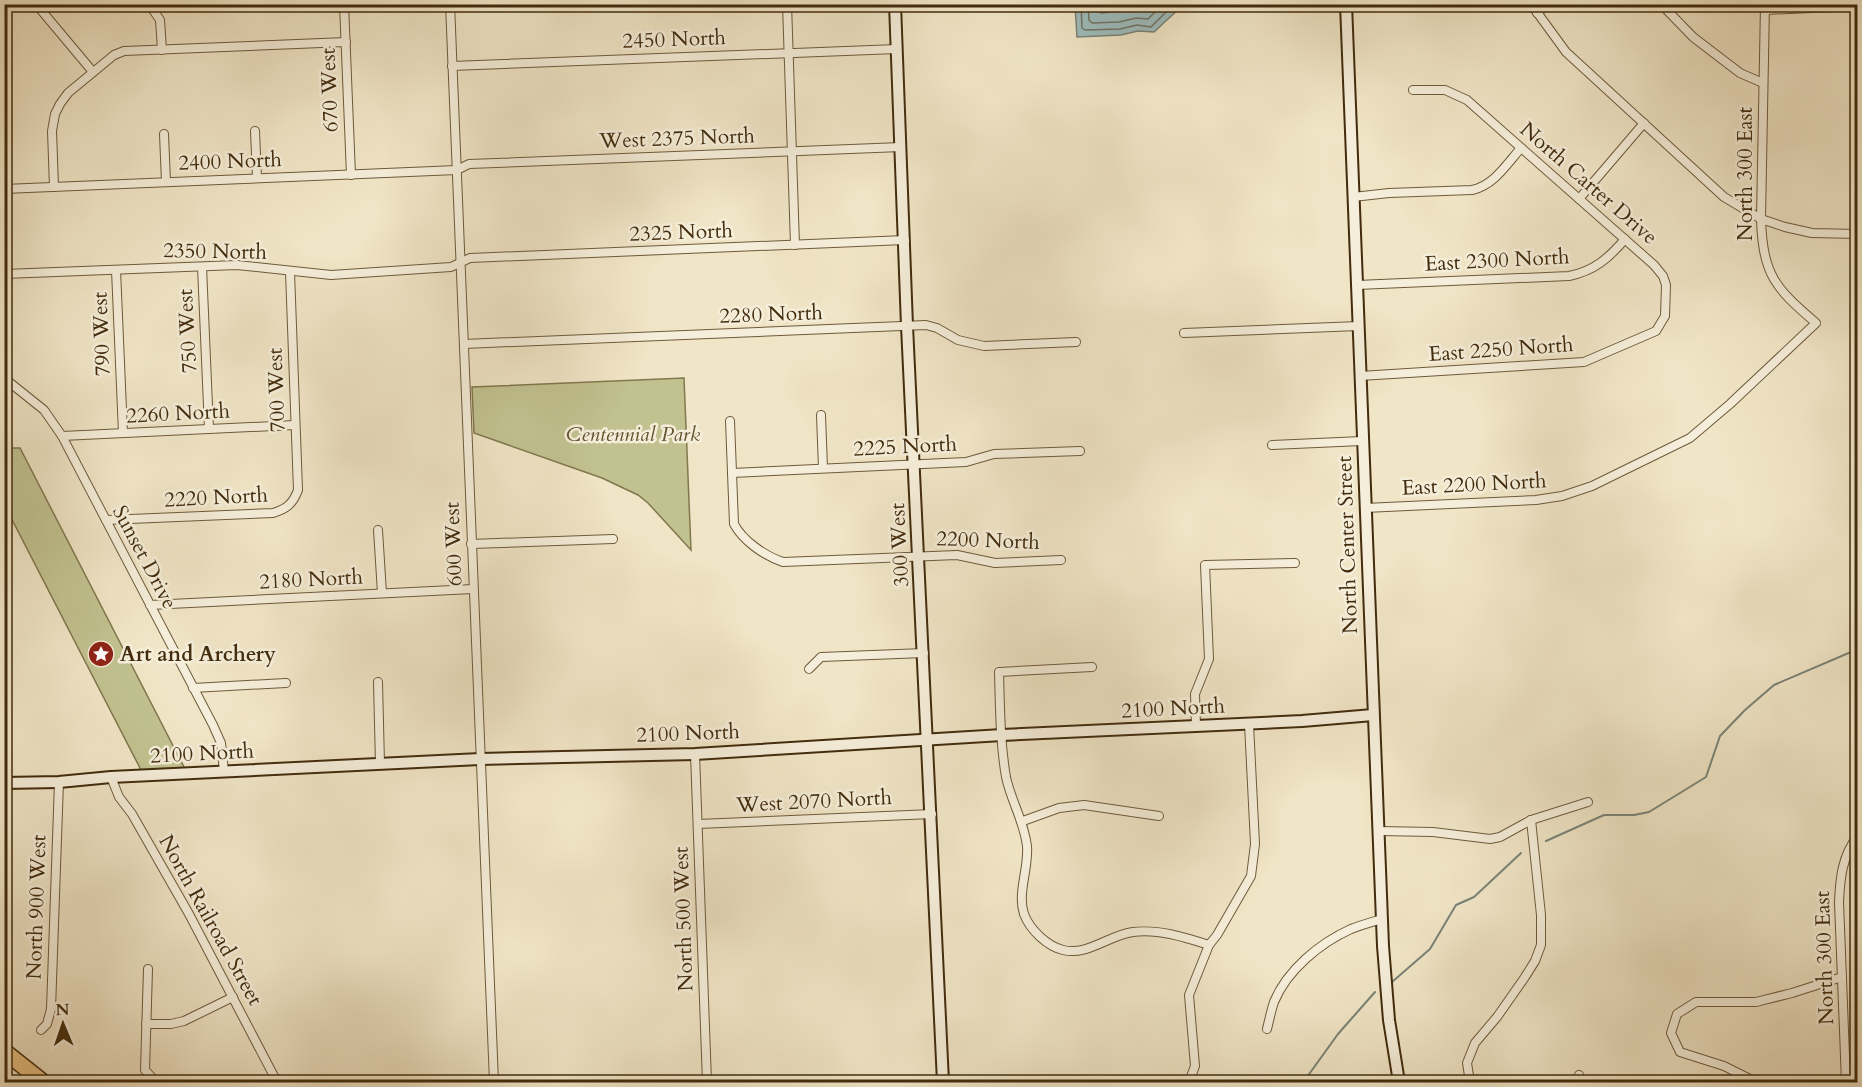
<svg xmlns="http://www.w3.org/2000/svg" width="1862" height="1087" font-family="Cardo,serif">
<rect width="100%" height="100%" fill="#f0e5c6"/>
<filter id="stains"><feTurbulence type="fractalNoise" baseFrequency=".00333" numOctaves="4"/><feColorMatrix values="0 0 0 0 .2 0 0 0 0 .09 0 0 0 0 .02 0 0 0 .5 -.17"/></filter>
<radialGradient id="worn" r=".72"><stop offset=".6" stop-color="#630" stop-opacity="0"/><stop offset="1" stop-color="#630" stop-opacity=".3"/></radialGradient>
<!-- green -->
<g fill="#c1c290" stroke="#82774e" stroke-width="1.5">
<path d="M684,378l7,172 -43,-47 -10,-8 -36,-17 -128,-45 -2,-46z"/>
<path d="M4,448h16l165,321 -44,1 -136,-264z"/>
<path d="M1853,940h4v105z"/>
</g>
<!-- water -->
<path fill="#9dbdbe" stroke="#798377" stroke-width="1.5" d="M1075,5v-1l108,1 -29,27 -16,-1 -17,4 -44,2z"/>
<g fill="none" stroke-linecap="round" stroke-linejoin="round">
<!-- shore -->
<g stroke="#707466" stroke-width="1.5">
<path d="M1081,4l1,24 3,2 35,-1 17,-4 14,2 23,-23"/>
<path d="M1088,4l1,16 3,3 27,-1 17,-4 12,1 15,-15"/>
<path d="M1097,4l1,7 3,2 44,-4 5,-5"/>
</g>
<!-- stream -->
<g stroke="#798377" stroke-width="2">
<path d="M1546,841l58,-26h30l15,-3 57,-35 14,-41 25,-26 29,-25 84,-36"/>
<path d="M1392,982l38,-33 26,-44 18,-8 47,-44"/>
<path d="M1306,1082l1,-5 31,-43 37,-42"/>
</g>
<!-- street casing -->
<g stroke="#6e5a3b" stroke-width="10">
<g id="street">
<path d="M36,4l57,68"/>
<path d="M149,4l11,16 2,30"/>
<path d="M344,4l7,171"/>
<path d="M450,4l44,1078"/>
<path d="M787,4l8,241"/>
<path d="M1531,4l35,48 158,145 37,22 24,8 27,6 46,1"/>
<path d="M1661,4l32,33 47,36 23,10"/>
<path d="M1765,10l93,-4"/>
<path d="M1537,13l11,-9"/>
<path d="M452,66l445,-17"/>
<path d="M255,131l2,47"/>
<path d="M164,134l2,48"/>
<path d="M54,187l-2,-56 3,-17 5,-10 8,-11 46,-38 10,-4 222,-9"/>
<path d="M4,189l453,-19 12,-6 432,-17"/>
<path d="M1353,197l36,-4 83,-3c22,-5 34,-25 49,-42"/>
<path d="M1579,199l65,-76"/>
<path d="M202,267l7,162"/>
<path d="M116,270l7,163"/>
<path d="M4,274l233,-9 94,10 120,-8 19,-9 435,-18"/>
<path d="M1357,285l212,-9c25,-5 40,-18 56,-37"/>
<path d="M1184,333l175,-7"/>
<path d="M464,344l462,-19 11,3 21,12 26,6 92,-4"/>
<path d="M1360,376l224,-14 72,-31 9,-15 1,-31 -3,-9 -9,-11 -187,-165 -22,-10h-32"/>
<path d="M4,378l40,32 18,26 151,289 8,18 3,28"/>
<path d="M821,415l2,53"/>
<path d="M730,421l4,103c9,17 31,32 49,38l174,-7 38,8 66,-3"/>
<path d="M62,436l233,-11"/>
<path d="M1272,445l90,-4"/>
<path d="M732,473l234,-11 28,-8 86,-3"/>
<path d="M1365,508l171,-8 26,-4 30,-10 98,-48 40,-34 86,-81c-41,-35 -53,-48 -55,-104l4,-215"/>
<path d="M106,520l167,-7c13,-4 20,-9 25,-23l-8,-218"/>
<path d="M378,530l4,63"/>
<path d="M471,544l142,-5"/>
<path d="M150,605l323,-16"/>
<path d="M1092,667l-93,5c1,34 1,70 7,105 5,24 18,44 21,69 2,22 -10,47 -3,68 6,16 23,32 39,36 25,6 46,-15 70,-18 26,-3 51,5 76,13"/>
<path d="M809,669l12,-12 103,-4"/>
<path d="M378,682l2,82"/>
<path d="M193,688l93,-5"/>
<path d="M1196,726l-1,-32 14,-35 -4,-94 90,-2"/>
<path d="M695,754l12,328"/>
<path d="M111,777l8,20 13,17 57,100 88,168"/>
<path d="M1023,821l36,-13 25,-3 75,11"/>
<path d="M698,824l234,-10"/>
<path d="M1379,831l54,1 57,7 10,-2 31,-17 57,-18"/>
<path d="M148,969l-3,101 10,11"/>
<path d="M146,1024h25l13,-3 49,-24"/>
<path d="M1267,1029c2,-8 4,-18 7,-27 13,-32 46,-59 77,-73 10,-4 21,-7 31,-10"/>
<path d="M41,1030l6,-6 4,-15 8,-227"/>
<path d="M1579,1075v7"/>
<path d="M1189,1082l6,-16 -6,-71 20,-50 8,-10 34,-59 4,-32 -6,-120"/>
<path d="M1470,1082l-3,-19 8,-20 22,-26 28,-40 10,-16 6,-16v-30l-10,-95"/>
<path d="M1756,1082l-32,-16 -44,-14 -9,-19 6,-19 19,-12h60l36,-9 50,-16"/>
<path d="M1846,1082l-7,-180c1,-23 3,-47 19,-66"/>
</g>
</g>
<!-- secondary casing -->
<g stroke="#422c0d" stroke-width="14">
<g id="secondary">
<path d="M895,4l12,322 36,756"/>
<path d="M1346,4l37,942 6,74 10,62"/>
<path d="M4,783l55,-1 52,-5 369,-18 215,-5 307,-19 300,-14 71,-6"/>
</g>
</g>
<!-- highway casing -->
<g stroke="#422c0d" stroke-width="18">
<path id="highway" d="M4,1051l39,31"/>
</g>
<!-- street -->
<use href="#street" stroke="#f5eeda" stroke-width="8"/>
<!-- secondary -->
<use href="#secondary" stroke="#f5eeda" stroke-width="10"/>
<!-- highway -->
<use href="#highway" stroke="#e8c283" stroke-width="15"/>
</g>
<!-- icons -->
<defs>
<g id="sight-disc" transform="scale(1.35)"><circle r="9.5" fill="#8f2418" stroke="#f5eeda"/><path d="M0-6L1.8-2.2L6-1.7L2.9 1.2L3.7 5.4L0 3.3L-3.7 5.4L-2.9 1.2L-6-1.7L-1.8-2.2Z" fill="#fff"/></g>
</defs>
<g fill-rule="evenodd">
<use href="#sight-disc" x="101" y="654"/>
</g>
<g text-anchor="middle" stroke-width="5" stroke-linejoin="round" paint-order="stroke">
<!-- street labels -->
<g font-size="21" fill="#422c0d" stroke="#f5eeda">
<text transform="translate(674 39) rotate(-2)" y="7">2450 North</text>
<text transform="translate(329 90) rotate(-92)" y="7">670 West</text>
<text transform="translate(677 138) rotate(-2)" y="7">West 2375 North</text>
<text transform="translate(230 161) rotate(-2)" y="7">2400 North</text>
<text transform="translate(1745 174) rotate(-90)" y="7">North 300 East</text>
<text transform="translate(1589 183) rotate(41)" y="7">North Carter Drive</text>
<text transform="translate(681 232) rotate(-2)" y="7">2325 North</text>
<text transform="translate(215 251) rotate(1)" y="7">2350 North</text>
<text transform="translate(1497 260) rotate(-3)" y="7">East 2300 North</text>
<text transform="translate(771 314) rotate(-2)" y="7">2280 North</text>
<text transform="translate(187 331) rotate(-93)" y="7">750 West</text>
<text transform="translate(101 334) rotate(-92)" y="7">790 West</text>
<text transform="translate(1501 349) rotate(-4)" y="7">East 2250 North</text>
<text transform="translate(276 390) rotate(-92)" y="7">700 West</text>
<text transform="translate(178 413) rotate(-3)" y="7">2260 North</text>
<text transform="translate(905 446) rotate(-3)" y="7">2225 North</text>
<text transform="translate(1474 484) rotate(-3)" y="7">East 2200 North</text>
<text transform="translate(216 497) rotate(-3)" y="7">2220 North</text>
<text transform="translate(988 540) rotate(2)" y="7">2200 North</text>
<text transform="translate(453 544) rotate(-92)" y="7">600 West</text>
<text transform="translate(899 545) rotate(-93)" y="7">300 West</text>
<text transform="translate(1347 545) rotate(-92)" y="7">North Center Street</text>
<text transform="translate(145 557) rotate(62)" y="7">Sunset Drive</text>
<text transform="translate(311 579) rotate(-3)" y="7">2180 North</text>
<text transform="translate(1173 708) rotate(-3)" y="7">2100 North</text>
<text transform="translate(688 733) rotate(-2)" y="7">2100 North</text>
<text transform="translate(202 753) rotate(-3)" y="7">2100 North</text>
<text transform="translate(814 801) rotate(-3)" y="7">West 2070 North</text>
<text transform="translate(36 907) rotate(-88)" y="7">North 900 West</text>
<text transform="translate(683 919) rotate(-92)" y="7">North 500 West</text>
<text transform="translate(211 920) rotate(61)" y="7">North Railroad Street</text>
<text transform="translate(1824 958) rotate(-92)" y="7">North 300 East</text>
</g>
<!-- park labels -->
<g font-size="21" font-style="italic" fill="#62522e" stroke="#f5eeda">
<text x="633" y="441">Centennial Park</text>
</g>
<!-- poi labels -->
<g font-size="21" font-weight="bold" fill="#422c0d" stroke="#f5eeda" text-anchor="start">
<text x="120" y="661">Art and Archery</text>
</g>
</g>
<!-- margin -->
<rect width="1862" height="1087" fill="none" stroke="#f0e5c6" stroke-width="24"/>
<rect x="6" y="6" width="1850" height="1075" fill="none" stroke="#422c0d" stroke-width="3"/>
<rect x="12" y="12" width="1838" height="1063" fill="none" stroke="#422c0d" stroke-width="1.5"/>
<!-- north arrow -->
<g transform="translate(63 1024) rotate(358)" stroke="#f5eeda" stroke-width="4.5" paint-order="stroke">
<path d="M0-4.5L10 22L0 15L-10 22Z" fill="#422c0d"/>
<text y="-9" font-size="16" font-weight="bold" text-anchor="middle" fill="#422c0d">N</text>
</g>
<rect width="100%" height="100%" filter="url(#stains)"/>
<rect width="100%" height="100%" fill="url(#worn)"/>
</svg>
